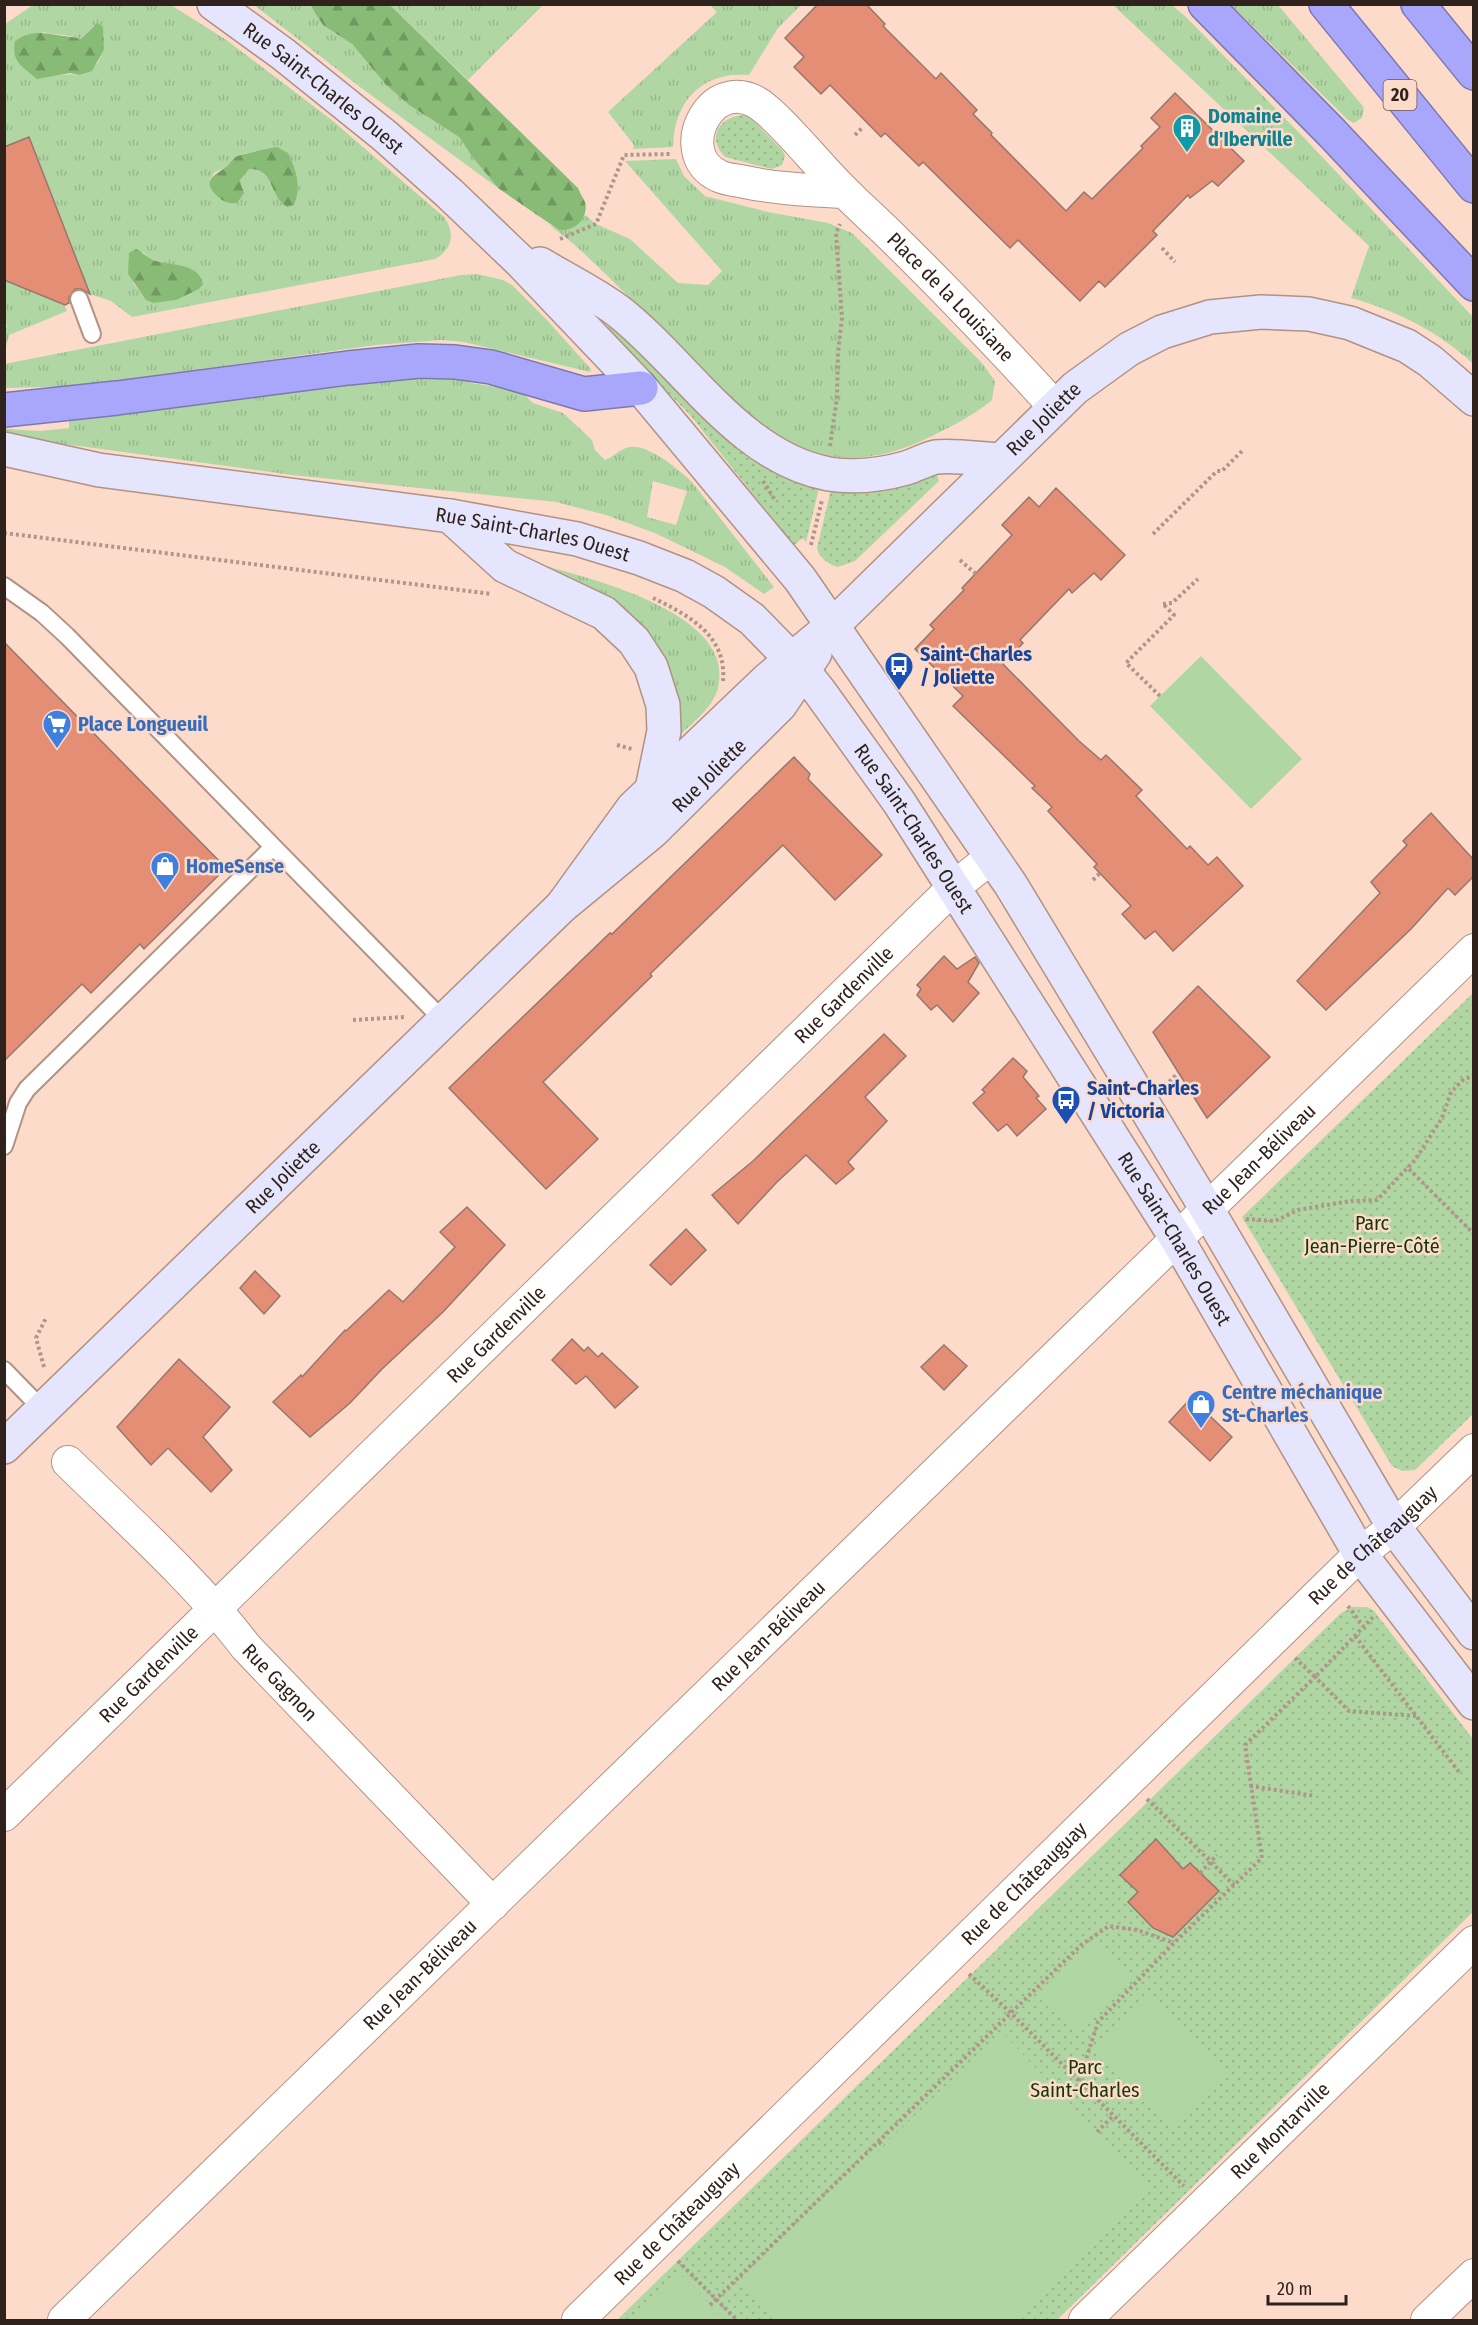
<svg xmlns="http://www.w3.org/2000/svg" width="1478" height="2325" font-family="'Fira Sans Condensed',sans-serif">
<defs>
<pattern id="grass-tufts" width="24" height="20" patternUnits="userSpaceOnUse" patternTransform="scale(1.5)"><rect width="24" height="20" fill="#b0d7a3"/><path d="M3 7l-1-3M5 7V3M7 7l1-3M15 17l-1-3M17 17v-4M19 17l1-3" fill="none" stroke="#98b88c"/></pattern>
<pattern id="forest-firs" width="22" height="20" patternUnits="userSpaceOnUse" patternTransform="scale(1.5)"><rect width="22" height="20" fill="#88bc76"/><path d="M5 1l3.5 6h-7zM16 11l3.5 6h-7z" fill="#709860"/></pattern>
<pattern id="park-dots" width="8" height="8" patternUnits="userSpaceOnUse" patternTransform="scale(1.5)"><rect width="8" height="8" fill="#b0d7a3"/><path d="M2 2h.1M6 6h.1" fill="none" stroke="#98b88c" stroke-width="1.8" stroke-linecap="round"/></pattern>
</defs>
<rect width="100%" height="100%" fill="#fddbcb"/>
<!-- grass -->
<g fill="url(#grass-tufts)" fill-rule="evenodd">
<path d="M33,5h138l54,34 49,37 59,45 111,96c12,16 8,33 -9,42l-303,58 -21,-16 -21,-7 -7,-17 -26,10 10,24 -58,24 -4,16v-20l2,-6 -3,-4 1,-46 67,-30 -43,-108 -24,10v-123zM94,25l10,25 -7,14 -18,11c-18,-4 -39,9 -53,-7l17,-36c13,3 25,2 38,7zM257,151l30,56c-18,-10 -12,-38 -38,-39l-9,12 3,8 -32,-2 -1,-7 5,-7 10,-4 13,-13zM143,252l7,7 42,11 -39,33 -6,-3 -14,-17z"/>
<path d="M254,5h56l1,3 41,36 34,41 23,20 50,32 15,22 24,29 -138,-101z"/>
<path d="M390,5h153l-75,75z"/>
<path d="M710,5h91l-23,23 -29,47c-47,-4 -75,26 -76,72l-40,2 1,-4 -26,-33 109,-100z"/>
<path d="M1113,5h59l15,13 121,124 165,175v47c-33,-32 -78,-54 -122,-66l18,-52z"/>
<path d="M1231,5h47l84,100 2,4 -2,9 -8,5 -6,-3z"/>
<path d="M676,159l8,17 21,20 63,16 60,11 24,10 130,130 13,18 -3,19c-19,16 -40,26 -62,37 -121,60 -183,-23 -262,-101 -30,-29 -60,-61 -91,-89 -17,-15 -36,-27 -53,-42 21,16 41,41 61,10l11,9 34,15 48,44 30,2 14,-14 -97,-110z"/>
<path d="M477,274l26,6 9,5 34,34 45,50 -1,3 -126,-30 -23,-2 -65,5 -299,41 -72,2 -1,-24 457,-89z"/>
<path d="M436,376l25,1 10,6 39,6 13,4 10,10 30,10 29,27 3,10 10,10c9,-3 16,-12 25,-13 19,-3 49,23 62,35l82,105 -10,7 -39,-27 -68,-33 -51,-19 -50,-13 -264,-27 -287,-39 -1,-7 37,2 28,-3v-7l313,-42zM653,481l34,10 -11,34 -29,-8z"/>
<path d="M546,566c50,14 191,49 172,122 -5,20 -26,35 -40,49l-14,-78 -21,-32 -30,-26z"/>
</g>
<!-- forest -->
<g fill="url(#forest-firs)">
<path d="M310,5h80l188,183c2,5 5,10 7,14 4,17 -11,30 -26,28l-61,-42 -24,-29 -15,-22 -50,-32 -23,-20 -34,-41 -29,-19z"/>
<path d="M97,23l6,4 1,23 -12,21 -13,4 -9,-2 -33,6c-15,-13 -26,-17 -22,-38 14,-10 26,-9 42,-6 9,2 15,1 24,4z"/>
<path d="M277,147l11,6c8,17 14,33 6,52l-7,2c-18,-10 -12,-39 -38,-38l-9,11 4,13 -7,10c-9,1 -15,-2 -21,-8 -15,-16 0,-20 10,-28 5,-4 8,-11 14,-12 12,-3 25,-6 37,-8z"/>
<path d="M136,249c6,3 11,8 17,11 16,6 46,2 50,24l-4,5 -23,11 -23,3 -7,-3 -18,-26 1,-21z"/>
</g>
<!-- park -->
<g fill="url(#park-dots)">
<path d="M743,115l6,1 34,35 2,5 -3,9 -10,4 -47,-12c-19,-19 -6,-40 18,-42z"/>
<path d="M613,322l207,162 -14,58 -3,-4 -9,7 -104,-130 -84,-86z"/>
<path d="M936,472l3,9 -84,80 -17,6c-10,-3 -19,-9 -21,-19l15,-63z"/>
<path d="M1473,993v421l-58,56 -13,1 -10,-5 -150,-249z"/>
<path d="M1353,1607h14l7,4 99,128v173l-416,408h-440l724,-707z"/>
</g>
<!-- pitch -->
<g fill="#b0d7a3">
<path d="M1201,656l101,103 -51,50 -101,-103z"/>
<path d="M1094,1943l37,38 -54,54 -38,-37z"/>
<path d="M1149,1996l76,77 -54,54 -77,-76z"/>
<path d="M1001,2032l151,157 -135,131h-237l-37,-38z"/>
<path d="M678,2273l47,47h-95z"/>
</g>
<!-- building -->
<g fill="#e48e75" stroke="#97766d" stroke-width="1.5">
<path d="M818,4h48l19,20 -2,2 53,53 5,-6 36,37 -4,4 19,19 -1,2 75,76 18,-19 8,7 51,-51 -2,-2 19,-19 -9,-9 24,-25 69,68 -26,25 -6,-5 -22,17 -2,-3 -35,36 4,4 -52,52 -6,-6 -19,20 -62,-61 -8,8 -87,-86 -4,4 -34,-33 -4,4 -51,-52 -9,9 -27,-27 10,-10 -19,-19z"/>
<path d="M29,137l61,157 -9,-5h-6l-6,8v6l-4,2 -61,-25v-133z"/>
<path d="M1056,488l69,67 -24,25 -7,-7 -22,20 -3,-4 -49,51 3,3 -20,21 76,77 22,19 5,-5 36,35 -6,6 51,53 3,-3 18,19 9,-8 26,29 -70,65 -18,-20 -10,8 -23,-25 9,-8 -37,-39 3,-3 -49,-53 4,-4 -20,-19 3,-2 -82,-80 10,-10 -48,-47 19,-20 -4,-4 34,-35 -2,-2 50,-53 -10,-10 27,-28 10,10z"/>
<path d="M4,642l222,226 -82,81 -4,-5 -49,49 -9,-9 -78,77z"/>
<path d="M794,757l16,17 -2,5 74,76 -47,45 -52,-55 -133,129 2,2 -109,106 55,57 -52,50 -97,-101 161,-155 2,1z"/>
<path d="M1431,813l42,46v18l-18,18 -7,-7 -37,41 -85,81 -29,-29 83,-88 -9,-11 36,-37 -4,-4z"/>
<path d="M944,956l13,13 18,-12 4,6 -11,19 11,11 -26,29 -16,-17 -6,5 -14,-15 4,-6 -4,-4z"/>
<path d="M1198,986l72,71 -63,61 -54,-86z"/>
<path d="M884,1034l22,22 -41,41 22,24 -39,41 6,7 -18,15 -30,-29 -30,28 -38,41 -26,-29 41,-34z"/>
<path d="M1013,1058l14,13 -4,6 16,19 -3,2 10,11 -29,27 -10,-12 -9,7 -25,-28 12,-11 -3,-2z"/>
<path d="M467,1207l38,38 -62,67 -61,57 -32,34 -40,34 -37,-35 28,-27 1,2 43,-47 1,1 43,-41 14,12 52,-55 -15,-15z"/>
<path d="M686,1229l20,21 -35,35 -21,-20z"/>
<path d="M255,1271l25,25 -16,18 -24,-26z"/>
<path d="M572,1339l12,12 4,-4 10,10 4,-4 36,34 -23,21 -29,-32 -10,8 -24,-24z"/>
<path d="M944,1345l23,21 -23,24 -23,-23z"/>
<path d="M179,1359l51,48 -27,30 29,33 -21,22 -43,-44 -17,17 -34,-38z"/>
<path d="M1191,1398l41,39 -22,24 -41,-39z"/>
<path d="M1156,1839l27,30 7,-6 29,28 -46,46 -20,-9 -25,-26 10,-10 -18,-17z"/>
</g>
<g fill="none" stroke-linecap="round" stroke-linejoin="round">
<!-- lane casing -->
<g stroke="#b19283" stroke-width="20">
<g id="lane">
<path d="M79,299l13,35"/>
<path d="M4,586l38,27 25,23 377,385"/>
<path d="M4,1146l14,-43 9,-14 246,-242"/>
<path d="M4,1370l39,40"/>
</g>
</g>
<!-- street casing -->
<g stroke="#b19283" stroke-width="34">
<g id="street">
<path id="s1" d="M844,192c-33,-2 -66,-3 -99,-10 -8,-2 -18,-2 -26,-6 -50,-22 -5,-114 49,-65 28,25 51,56 78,82 16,16 33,31 49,47 55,54 108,110 160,167"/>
<path id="s2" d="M68,1462c59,58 128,119 178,185l247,257"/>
<path id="s3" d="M4,1815l950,-928 38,-30"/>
<path id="s4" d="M64,2320l1410,-1370"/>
<path id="s5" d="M578,2320l782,-766 34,-27 80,-77"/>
<path id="s6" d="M1085,2320l389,-378"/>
<path d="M1427,2320l47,-45"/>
</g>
</g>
<!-- secondary casing -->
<g stroke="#b19283" stroke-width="36">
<g id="secondary">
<path id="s7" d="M214,4l69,50 102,82 65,58 72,69 119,125 159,191 211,306 197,326 186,316 80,106"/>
<path d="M540,264c25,15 54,29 78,47 67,52 122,147 211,163 25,4 52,1 77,-6 10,-3 20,-9 30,-11 18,-2 45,2 64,3"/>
<path id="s8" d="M4,449l95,21 351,46 127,23 62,19 46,18 29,16 38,27 52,53 16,20 79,110 278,437 183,315 114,149"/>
<path d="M450,516l55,50 99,47 30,28 17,26 12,38 1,26 -12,58"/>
<path id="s9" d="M562,906l71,-98 135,-129 64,-53 243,-238 54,-39 33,-17 48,-15 51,-5 48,2 41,9 57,23 23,15 44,38"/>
<path id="s10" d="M4,1447l558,-541 91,-75 127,-126 35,-52"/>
</g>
</g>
<!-- highway casing -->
<g stroke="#7e78ae" stroke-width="36">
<g id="highway">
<path d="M1205,4l127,129 142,151"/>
<path d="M1326,4l148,182"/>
<path d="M1418,4l56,69"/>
<path d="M4,410l113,-12 231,-30 71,-7 36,1 36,5 93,27 57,-6"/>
</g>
</g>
<!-- path -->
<g stroke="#b0968a" stroke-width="4" stroke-dasharray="3 3" stroke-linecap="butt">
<path d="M855,135l7,-7"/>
<path d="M560,239l36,-15 28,-69 47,-1"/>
<path d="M1162,248l13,14"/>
<path d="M830,446l7,-49 1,-45 4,-34 -6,-85 4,-9"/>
<path d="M763,481l12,19"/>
<path d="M4,533l488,61"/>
<path d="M1153,534l64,-63h5l20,-20"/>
<path d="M811,545l11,-45"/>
<path d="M960,560l16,14"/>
<path d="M653,598c35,17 74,37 70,83"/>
<path d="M1163,604l9,-1 26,-24"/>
<path d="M1160,696l-34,-33 48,-48 -11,-11"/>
<path d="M617,745l15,4"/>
<path d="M1093,880l7,-7"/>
<path d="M353,1020l51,-3"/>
<path d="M1165,1086l13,-13"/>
<path d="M1409,1169l65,65"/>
<path d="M1246,1219l29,2 23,-11 53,-9 26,-1 38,-40 27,-42 9,-26 12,-12 11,-5"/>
<path d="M44,1367l-8,-29 10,-20"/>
<path d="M1348,1606l15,20"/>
<path d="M1355,1636l104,136"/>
<path d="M1295,1658l20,19 59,-61"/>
<path d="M1250,1786l65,10"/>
<path d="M1147,1799l87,86"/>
<path d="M1200,1873l17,-18"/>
<path d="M969,1974l43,40 172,172"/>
<path d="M1079,2081l19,-59 76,-79 88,-85 -17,-113 70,-68 34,34 67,5"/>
<path d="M1097,2132l17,-17"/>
<path d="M879,2142l5,4"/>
<path d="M678,2261l59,59"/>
<path d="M710,2305l371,-360 28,-19 28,4 37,13"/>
</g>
<!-- lane -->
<use href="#lane" stroke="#fff" stroke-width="16"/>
<!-- street -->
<use href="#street" stroke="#fff" stroke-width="32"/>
<!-- secondary -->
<use href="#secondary" stroke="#e5e5fe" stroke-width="33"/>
<!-- highway -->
<use href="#highway" stroke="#a9a7fc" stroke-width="33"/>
</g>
<!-- icons -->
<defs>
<g id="building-pin" transform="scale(1.5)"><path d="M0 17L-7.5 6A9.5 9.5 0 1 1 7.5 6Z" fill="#0f9aa8" stroke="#fddbcb"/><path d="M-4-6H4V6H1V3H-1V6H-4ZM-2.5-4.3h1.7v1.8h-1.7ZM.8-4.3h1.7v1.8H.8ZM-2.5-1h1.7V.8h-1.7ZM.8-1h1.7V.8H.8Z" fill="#fff"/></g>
<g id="bus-pin" transform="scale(1.5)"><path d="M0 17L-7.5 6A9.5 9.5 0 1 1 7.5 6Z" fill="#1a4fb4" stroke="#fddbcb"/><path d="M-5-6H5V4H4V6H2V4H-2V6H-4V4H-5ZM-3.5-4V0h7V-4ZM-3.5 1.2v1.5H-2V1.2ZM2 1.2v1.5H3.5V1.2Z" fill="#fff"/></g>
<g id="supermarket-pin" transform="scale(1.5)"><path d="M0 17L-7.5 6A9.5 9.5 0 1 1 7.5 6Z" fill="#3f7fe0" stroke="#fddbcb"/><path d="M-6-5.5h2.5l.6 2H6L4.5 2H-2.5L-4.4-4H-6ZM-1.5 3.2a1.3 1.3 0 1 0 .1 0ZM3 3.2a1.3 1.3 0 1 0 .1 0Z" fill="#fff"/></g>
<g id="shop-pin" transform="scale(1.5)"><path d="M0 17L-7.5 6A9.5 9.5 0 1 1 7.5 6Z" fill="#3f7fe0" stroke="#fddbcb"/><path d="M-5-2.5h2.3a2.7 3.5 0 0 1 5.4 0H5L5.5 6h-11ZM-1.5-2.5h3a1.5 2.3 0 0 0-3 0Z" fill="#fff"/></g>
</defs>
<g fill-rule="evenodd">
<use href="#building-pin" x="1187" y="128"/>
<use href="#bus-pin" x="899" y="666"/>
<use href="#supermarket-pin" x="57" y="724"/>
<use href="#shop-pin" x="165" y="866"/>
<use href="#bus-pin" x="1066" y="1100"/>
<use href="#shop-pin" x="1201" y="1404"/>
</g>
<g text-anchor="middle" stroke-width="5" stroke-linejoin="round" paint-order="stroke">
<!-- shield labels -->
<rect fill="#fddbcb" stroke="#6d5a50" stroke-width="1.5" x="1383.5" y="80" width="33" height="30" rx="4.5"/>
<g font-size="18" font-weight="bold" fill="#2f221c">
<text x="1400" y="101">20</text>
</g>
<!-- street labels -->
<g font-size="20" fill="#2f221c" stroke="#fddbcb">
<text dy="7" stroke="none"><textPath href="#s7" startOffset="138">Rue Saint-Charles Ouest</textPath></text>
<text dy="7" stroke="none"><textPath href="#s1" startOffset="531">Place de la Louisiane</textPath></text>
<text dy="7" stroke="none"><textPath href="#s9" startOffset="687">Rue Joliette</textPath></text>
<text dy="7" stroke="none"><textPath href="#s8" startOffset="536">Rue Saint-Charles Ouest</textPath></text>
<text dy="7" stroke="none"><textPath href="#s10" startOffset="974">Rue Joliette</textPath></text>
<text dy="7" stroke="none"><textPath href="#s8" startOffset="1040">Rue Saint-Charles Ouest</textPath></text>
<text dy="7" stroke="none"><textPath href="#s3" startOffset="1174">Rue Gardenville</textPath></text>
<text dy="7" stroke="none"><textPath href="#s4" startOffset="1666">Rue Jean-Béliveau</textPath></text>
<text dy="7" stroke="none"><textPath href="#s10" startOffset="388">Rue Joliette</textPath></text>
<text dy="7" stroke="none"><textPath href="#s8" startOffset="1526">Rue Saint-Charles Ouest</textPath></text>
<text dy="7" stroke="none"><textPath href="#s3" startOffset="688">Rue Gardenville</textPath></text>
<text dy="7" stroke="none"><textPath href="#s5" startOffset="1110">Rue de Châteauguay</textPath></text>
<text dy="7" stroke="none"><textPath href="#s4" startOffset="982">Rue Jean-Béliveau</textPath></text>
<text dy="7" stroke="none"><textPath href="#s3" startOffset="202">Rue Gardenville</textPath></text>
<text dy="7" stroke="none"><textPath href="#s2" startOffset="306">Rue Gagnon</textPath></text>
<text dy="7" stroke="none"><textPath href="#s5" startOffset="624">Rue de Châteauguay</textPath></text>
<text dy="7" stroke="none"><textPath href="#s4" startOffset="496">Rue Jean-Béliveau</textPath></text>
<text dy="7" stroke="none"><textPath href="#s6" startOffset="272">Rue Montarville</textPath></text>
<text dy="7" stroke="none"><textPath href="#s5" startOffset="138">Rue de Châteauguay</textPath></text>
</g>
<!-- culture labels -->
<g font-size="20" font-weight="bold" fill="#0d838f" stroke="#fddbcb" text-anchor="start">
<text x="1208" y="123">Domaine<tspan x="1208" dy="23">d'Iberville</tspan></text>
</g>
<!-- transit labels -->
<g font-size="20" font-weight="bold" fill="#164399" stroke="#fddbcb" text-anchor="start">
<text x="920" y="661">Saint-Charles<tspan x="920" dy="23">/ Joliette</tspan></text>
<text x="1087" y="1095">Saint-Charles<tspan x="1087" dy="23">/ Victoria</tspan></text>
</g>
<!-- shop labels -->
<g font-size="20" font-weight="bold" fill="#366cbe" stroke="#fddbcb" text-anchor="start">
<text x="78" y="731">Place Longueuil</text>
<text x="186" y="873">HomeSense</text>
<text x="1222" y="1399">Centre méchanique<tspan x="1222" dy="23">St-Charles</tspan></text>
</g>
<!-- park labels -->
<g font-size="20" fill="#153706" stroke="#fddbcb">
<text x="1372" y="1230">Parc<tspan x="1372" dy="23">Jean-Pierre-Côté</tspan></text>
<text x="1085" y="2074">Parc<tspan x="1085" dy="23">Saint-Charles</tspan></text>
</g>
</g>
<!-- border -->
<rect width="1478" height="2325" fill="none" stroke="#2f221c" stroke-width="12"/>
<!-- scale -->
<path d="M1268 2295v9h78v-9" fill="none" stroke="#2f221c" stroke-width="3"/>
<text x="1277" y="2295" font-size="18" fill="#2f221c" stroke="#fddbcb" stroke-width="4.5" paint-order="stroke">20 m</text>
</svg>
